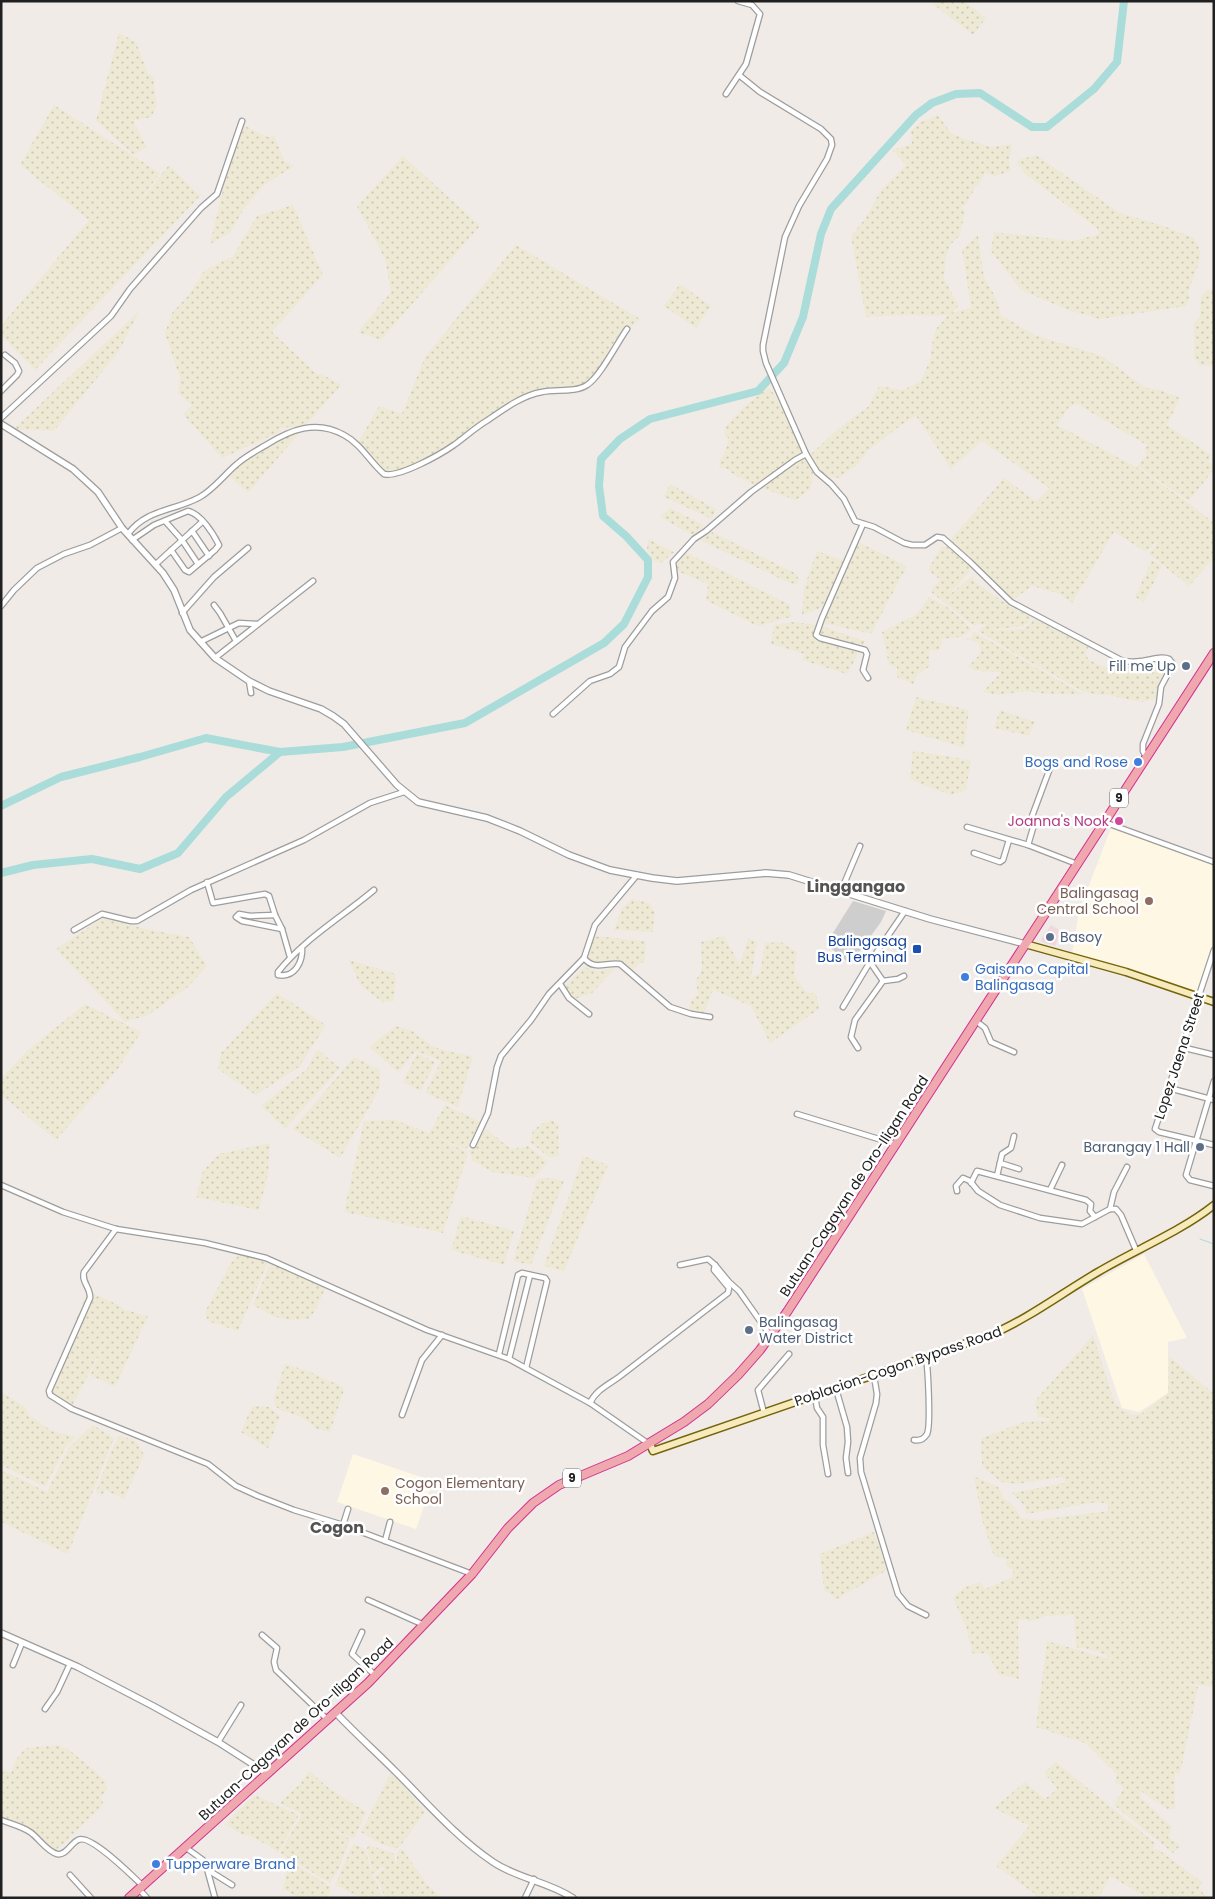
<svg xmlns="http://www.w3.org/2000/svg" width="1215" height="1899" font-family="Poppins,sans-serif">
<defs>
<pattern id="farmland-dots" width="8" height="8" patternUnits="userSpaceOnUse" patternTransform="scale(1.25)"><rect width="8" height="8" fill="#eee9d4"/><path d="M2 2h.1M6 6h.1" fill="none" stroke="#ccc8b6" stroke-width="1.8" stroke-linecap="round"/></pattern>
</defs>
<rect width="100%" height="100%" fill="#f0ebe7"/>
<!-- commercial -->
<path fill="#f0d8dd" d="M1051,925l10,6 -6,15 -13,-4 -1,-3z"/>
<!-- education -->
<g fill="#fef7e3">
<path d="M1111,828l103,37v79l-17,48 -125,-38 7,-43z"/>
<path d="M1144,1254l43,84 -19,4v51l-29,19 -17,-4 -40,-119z"/>
<path d="M353,1454l80,27 -17,48 -79,-27z"/>
</g>
<!-- religious -->
<path fill="#cecece" d="M853,901l33,10 -5,11 -31,42 -24,-20z"/>
<!-- farmland -->
<g fill="url(#farmland-dots)">
<path d="M936,1h29l21,17 -13,17 -40,-31z"/>
<path d="M119,33l17,9 12,32 5,2 4,29 -6,12 -18,4 14,26 -13,8 -38,-34z"/>
<path d="M54,105l106,68 -23,32 32,-40 31,31 -165,174 -34,-35v-9l88,-106 -69,-55z"/>
<path d="M938,115l13,18 14,6 26,8 21,-3 -3,17 2,10 -16,5 -10,-3 -6,11 -4,3 -7,15 -7,6 4,3 -5,24 -10,10 -4,13 -2,21 15,27 -8,7 20,-5 -9,-58 16,-15 6,42 13,23 4,15 34,20 67,21 44,32 14,2 20,8 -13,27 44,30 -3,7 6,3v4l-25,32 -52,-35 9,-10 -1,-9 3,-1 -71,-42 -8,3 -12,19 10,4 71,38 51,35 25,20v35l-25,28 -40,-32 12,-16 -15,14 -32,-20 -42,71 -12,-9 -28,-8 -19,14 -63,-60 54,-62 32,23 13,-13 -67,-47 -31,28 -35,-53 -16,10 -31,24 -11,14 -19,14 -20,-4 -1,-8 -8,-11 28,-26 31,-23 10,-20 24,4 18,-9 9,-21 3,-21 3,-10 13,-15 -12,2 -29,-1 -42,2 -15,-81 14,-17 16,-29 25,-25 -14,-15 20,-6 -1,-13 10,-9z"/>
<path d="M241,124l27,13 6,-1 11,26 9,4 -30,19 -20,24 -14,24 -20,11 18,-76z"/>
<path d="M1036,155l84,58 44,13 30,12 6,12 -1,13 -11,29 2,6 -4,8 -86,13 -32,-9 -47,-20 -30,-39 3,-19 79,9 26,-7 -2,-6 -72,-54 -9,-13z"/>
<path d="M403,156l77,70 -99,114 -23,-8 33,-40 -6,-33 -28,-53z"/>
<path d="M293,205l30,70 -51,57 46,43 2,-2 21,12 -36,41 -26,2 3,3 -60,27 -39,-44 9,-9 -14,-12 2,-14 -15,-46 7,-20 16,-17 16,-25 29,-15 24,-40z"/>
<path d="M516,245l124,74 -30,28 -11,33 -19,6 -41,4 -52,31 -48,33 -50,21 -30,-34 20,-35 23,8 23,-57z"/>
<path d="M680,284l31,22 -15,22 -32,-22z"/>
<path d="M1214,289v77l-14,-1 -6,-7v-35l6,-6 1,-21 6,-6z"/>
<path d="M139,311l-20,40 -65,80 -40,-2z"/>
<path d="M766,389h4l4,5 31,60 -50,31 -19,-9 -9,-7 -8,-1 1,-8 4,-6 3,-8 1,-9 -4,-1 2,-10 18,-19z"/>
<path d="M300,432l-52,61 -18,-16 16,-19 41,-25z"/>
<path d="M804,456l10,15 -4,18 -9,8 -6,3 -36,-13z"/>
<path d="M670,484l46,25 -4,10 -48,-22z"/>
<path d="M670,508l34,17 -10,11 -34,-19z"/>
<path d="M712,532l85,42 2,10 -10,-1 -89,-43z"/>
<path d="M648,539l26,13 -13,11 -7,-2 -7,-11z"/>
<path d="M856,541l51,25 -36,68 -47,-11z"/>
<path d="M941,547h7l20,17 2,7 -23,26 25,-21 3,6 24,17 19,11 13,6 -2,6 -5,4 -25,3 -7,-2 6,3 26,-1 11,-10 54,28 -4,6 4,7 22,10 5,-3 2,-4 11,4 36,-4 4,2 -13,34 -14,3 -11,-2 -22,-5h-9l-16,-3 -70,-39 -37,-23 10,-5 -8,-1 -5,2 -42,-33v-4l8,-9 -12,-10z"/>
<path d="M683,551l107,54 1,12 -34,9 -51,-26 2,-16 -33,-14z"/>
<path d="M817,551l27,10 -19,43 -6,5 -17,6 2,-27z"/>
<path d="M1152,560l10,6 -18,36 -9,-5z"/>
<path d="M929,597l18,10 16,13 8,10 -10,7 -19,2 -2,11h-11v17l-11,7 -5,10 -16,-7v-10l-8,-2 -7,-33 35,-18z"/>
<path d="M794,622l24,3 47,16 -18,33 -45,-14 3,-6 -34,-10 3,-19z"/>
<path d="M974,632l109,62h-36l-22,-3 -26,4 -16,-3 18,-20 -26,-1 -7,-5 8,-7 5,-7 -2,-7 -5,-4 -9,-2 6,-1z"/>
<path d="M916,697l53,13 -5,38 -58,-18z"/>
<path d="M1000,710l35,12 -6,14 -35,-8z"/>
<path d="M913,751l58,9 -5,30 -15,5 -41,-15z"/>
<path d="M632,899l18,4 5,9 -2,20 -39,-2 8,-22z"/>
<path d="M103,918l47,12 39,7 18,29 -20,22 -39,27 -23,7 -69,-73z"/>
<path d="M593,936l53,5 -1,19 -14,11 -13,-8 -23,1 -7,-4z"/>
<path d="M724,936l16,29 8,-27 9,4 -6,36 9,-5 5,-30 16,-1 16,10 -3,23 12,17 10,2 3,15 -49,34 -19,-37 -38,-16 -9,23 -15,-3 3,-11 6,-5 -2,-14 6,-10 -1,-28z"/>
<path d="M349,960l47,14 -2,27 -12,1 -22,-17z"/>
<path d="M584,967l12,4 19,-3 -23,25 -21,7 -8,-12z"/>
<path d="M277,993l49,32 -27,42 -43,28 -38,-26 3,-16z"/>
<path d="M85,1004l56,28 -23,37 -62,71 -55,-45v-16l28,-30z"/>
<path d="M396,1026l17,5 19,15 14,5 27,5 -15,51 -33,-14 16,-32 -25,-10 -18,21 -29,-25z"/>
<path d="M317,1049l23,19 -55,61 -24,-23 47,-38z"/>
<path d="M417,1053l18,9 -14,29 -18,-9z"/>
<path d="M354,1057l26,13v16l-11,22 -29,50 -47,-29z"/>
<path d="M445,1105l36,17 -15,28 -34,-16 36,19 -25,80 -99,-21 20,-91 31,-1 34,13z"/>
<path d="M552,1120l6,5 1,31 -9,2 -20,-16 3,-11 8,-7z"/>
<path d="M486,1129l25,20 17,-3 20,16 -14,16 -42,-6 -20,-12 -2,-9z"/>
<path d="M270,1143l-2,31 -9,36 -63,-13 7,-26 16,-17z"/>
<path d="M583,1156l25,9 -44,106 -20,-5z"/>
<path d="M549,1178l15,3 -33,84 -18,-4 24,-82z"/>
<path d="M461,1216l53,15 -10,34 -53,-15z"/>
<path d="M239,1255l21,3 8,4 -30,69 -30,-10 -3,-9 26,-49z"/>
<path d="M271,1262l55,25 -11,24 -7,8 -19,1 -17,-4 -19,-11z"/>
<path d="M88,1291l35,16 -1,2 26,7 -33,71 -25,-12 20,-42 -39,75 -26,-16z"/>
<path d="M1093,1335l22,69 5,4 13,7 8,-1 27,-21 1,-37 45,38v310l-1,-17 -27,-4 12,4 -18,87 -5,-1v36h-8l-26,-18 -1,6 32,30 -4,10 12,9 -7,7 -59,-48 10,-17 -9,-6 2,-7 -32,-32 -49,-16 11,-86 66,19 -13,-8 -24,-5 -2,-32 -29,1 -16,6 -3,-3 -8,1 1,59 -21,-5 -10,-21 -15,1 -7,-27 -13,-29 12,-11 15,-5 5,7 28,-12v-7l-8,-6 3,-5 -14,-3 -11,-33 -9,-45 2,-1 22,10 7,12 10,8 6,11 16,2 71,-9v-7l-11,-2 -71,12 -1,-8 -13,-13 52,-10 1,-4 -4,-2 -44,7 -16,-2 -17,-14 -2,-5 -1,-25 43,-16 25,-1v-3l-11,-1 -3,-16z"/>
<path d="M285,1364l23,7 35,16v6l-13,39 -13,-3 -16,-12 -21,-7 -6,-5v-7z"/>
<path d="M1,1392l24,15 4,8 23,16 24,6 -10,10 -21,40 -44,-22z"/>
<path d="M252,1406l17,1 11,9 -12,32 -27,-16z"/>
<path d="M93,1425l21,13 -46,116 -67,-32v-52l46,22 22,-45z"/>
<path d="M120,1435l17,7 7,13 -20,44 -19,-9 -3,5 -6,-3 16,-43z"/>
<path d="M874,1532l13,38 -50,29 -13,-9 -4,-36z"/>
<path d="M58,1745l10,4 27,22 10,10 2,9 -6,7 2,5 -2,5 -38,37 -6,5h-6l-9,-12 -11,-8 -30,-12v-47l10,3 5,-13 7,-9 4,-3z"/>
<path d="M1056,1762l99,81 -2,6 6,1 43,32 -3,7 9,9h-60l-38,-22 -11,22h-62l-2,-4 -39,-28 33,-40 -35,-18 31,-26 20,17 12,-10 -13,-17z"/>
<path d="M309,1771l21,18 36,23 -12,27 -44,-21 40,21 -12,32 -8,12 -50,-30 22,-39 -22,-11 20,-19z"/>
<path d="M392,1771l33,41 -24,33 -6,4 -18,-7 -16,-10z"/>
<path d="M255,1795l44,20 -21,38 -10,-8 -19,-9 -7,-1 -17,-11 10,-11z"/>
<path d="M353,1844l12,5 8,28 3,4 7,17h-21l-27,-13z"/>
<path d="M369,1845l26,9v9l2,-1v-9l2,-4 4,1 23,33 16,15h-57l-7,-18 -4,-3 11,-9 -4,-1 -8,8 -6,-27z"/>
<path d="M291,1862l40,25 -3,11h-29l-16,-9 5,-23z"/>
</g>
<g fill="none" stroke-linecap="round" stroke-linejoin="round">
<!-- stream -->
<path stroke="#aadcda" stroke-width="1" d="M1200,1239l14,5"/>
<!-- river -->
<g stroke="#aadcda" stroke-width="8">
<path d="M1,806l60,-29 79,-20 66,-19 74,14 63,-5 122,-24 139,-80 20,-19 24,-47v-17l-22,-24 -23,-20 -4,-30 2,-27 19,-20 30,-20 108,-28 26,-28 19,-46 18,-83 10,-25 85,-94 16,-12 24,-9 24,-1 52,34h15l47,-38 23,-27 7,-61"/>
<path d="M1,873l32,-8 59,-6 48,10 38,-16 48,-56 54,-45"/>
</g>
<!-- minor casing -->
<g stroke="#9d9d9d" stroke-width="7">
<g id="minor">
<path d="M739,75l21,17 61,37 10,10 1,6 -5,14 -28,47 -14,31 -22,108v6l3,12 40,91 11,18 14,12 13,15 11,22 19,6 30,16 8,2h13l12,-8 6,1 27,24 41,40 110,58c19,6 38,-6 48,-1l4,5 -12,23 -2,17 -16,40v7l3,6"/>
<path d="M726,94l20,-30 14,-50 -8,-9 -14,-4"/>
<path d="M1,391l16,-16 2,-4 -4,-8 -10,-8"/>
<path d="M1,418l110,-102 19,-27 71,-81 16,-14 25,-73"/>
<path d="M165,521l17,19 16,24"/>
<path d="M863,524l-41,94 -6,17 4,3 45,12 2,4 -4,16 5,8"/>
<path d="M192,531l17,25"/>
<path d="M128,534c18,-25 47,-23 72,-37 14,-8 25,-23 37,-33 9,-8 19,-13 29,-19 24,-15 50,-26 78,-10 17,9 26,27 40,39 15,4 57,-20 70,-29 11,-8 22,-18 34,-25 16,-11 35,-25 54,-28 14,-3 33,1 45,-7 13,-8 30,-42 40,-56"/>
<path d="M132,540l22,-15 34,-14c13,3 25,22 31,34l-4,5 -26,22 -4,-2 -14,-20"/>
<path d="M156,564l46,-42"/>
<path d="M214,605l6,8 16,28"/>
<path d="M1,606l13,-16 23,-22 27,-14 26,-9 32,-17"/>
<path d="M182,613l32,-36 34,-29"/>
<path d="M200,642l39,-19 18,1"/>
<path d="M215,658l98,-77"/>
<path d="M249,681l2,12"/>
<path d="M553,714l37,-33 20,-7 9,-7 6,-20 27,-36 16,-14 7,-19 -2,-16 21,-23 12,-8 45,-39 44,-32 11,-6"/>
<path d="M1104,822l110,40"/>
<path d="M967,827l61,18 49,19"/>
<path d="M1028,845l5,-17 -2,-9 19,-51"/>
<path d="M974,853l26,9 3,-2 6,-20"/>
<path d="M207,882l6,21 52,-9 4,2 6,19 7,14 8,28"/>
<path d="M841,891l19,-45"/>
<path d="M275,915l-25,1 -11,-2 -3,3 6,4 40,8"/>
<path d="M74,930l28,-16 29,7h6l54,-31 113,-50 66,-37 34,-11"/>
<path d="M302,947c1,15 -7,31 -24,28v-3c26,-33 64,-55 96,-82"/>
<path d="M1214,950l-59,179 4,3 55,13"/>
<path d="M584,958c10,13 22,4 36,6l50,43 21,7 19,3"/>
<path d="M870,962l13,19"/>
<path d="M560,984l9,14 20,16"/>
<path d="M843,1007l27,-45 35,-51"/>
<path d="M976,1021l9,7 6,14 23,10"/>
<path d="M1181,1047l33,8"/>
<path d="M858,1048l-7,-11 4,-17 28,-39 15,-2 6,-3"/>
<path d="M1214,1081l-28,94 4,5 24,6"/>
<path d="M1169,1088l45,12"/>
<path d="M797,1114l98,30"/>
<path d="M473,1145l15,-32 9,-46 4,-11 30,-36 18,-26 35,-36 11,-33 42,-50"/>
<path d="M1000,1163l19,6"/>
<path d="M997,1176l5,-22 9,-6 3,-12"/>
<path d="M971,1183l6,-12 109,29 5,4 -1,7 5,6"/>
<path d="M1,1185l62,27 53,17 89,14 61,15 161,72 82,29 81,44 59,41"/>
<path d="M1050,1190l12,-25"/>
<path d="M957,1191l-1,-5 7,-8 7,3 8,10 22,14 40,13 42,6 28,-15h6l5,6 15,35"/>
<path d="M1110,1209l4,-17 13,-25"/>
<path d="M116,1229l-32,43c-3,10 7,16 6,26l-41,93 1,4 22,14 136,55 28,22 22,10 36,14 49,15 129,49"/>
<path d="M680,1265l28,-6 7,6 14,17 10,9 31,44"/>
<path d="M499,1354l19,-79 4,-2 23,5 2,3 -21,87"/>
<path d="M509,1359l21,-84"/>
<path d="M874,1376l3,18 -1,9 -16,55 1,14 37,122 10,12 18,9"/>
<path d="M836,1389l11,38 1,15 -2,16 2,15"/>
<path d="M815,1396l2,12 6,9v28l5,29"/>
<path d="M590,1403c6,-13 18,-18 29,-26l109,-84 1,-5 -15,-18 1,-5"/>
<path d="M764,1413l-6,-23 31,-36"/>
<path d="M402,1415l20,-55 20,-25"/>
<path d="M914,1440c5,1 10,-1 13,-6 4,-8 1,-65 -1,-76"/>
<path d="M343,1525l5,-16"/>
<path d="M385,1541l5,-19"/>
<path d="M368,1600l56,25"/>
<path d="M362,1632l-10,22 24,22"/>
<path d="M262,1635l15,13 -3,14 2,8 52,50"/>
<path d="M13,1665l9,-22"/>
<path d="M45,1709l12,-17 13,-28"/>
<path d="M218,1742l23,-37"/>
<path d="M1,1820c10,4 20,6 29,12 9,6 16,19 27,22 9,2 14,-11 21,-14 12,-7 55,37 64,45"/>
<path d="M185,1847l18,13 3,5 9,33"/>
<path d="M208,1870l24,15"/>
<path d="M70,1875l21,23"/>
<path d="M139,1889l8,9"/>
<path d="M525,1898l9,-19"/>
</g>
</g>
<!-- tertiary casing -->
<g stroke="#9d9d9d" stroke-width="8">
<g id="tertiary">
<path d="M1,424l72,45 25,23 24,36 41,45 11,17 16,40 25,28 34,23 20,10 52,18 12,7 11,8 53,61 21,17 69,16 33,13 49,24 41,15 42,8 25,3 89,-8 23,2 141,44 95,25"/>
<path d="M1,1633l77,34 75,39 65,36 50,32"/>
<path d="M336,1713c19,20 40,39 60,59 31,31 60,65 97,90 25,17 54,19 80,36"/>
</g>
</g>
<!-- secondary casing -->
<g stroke="#74640a" stroke-width="9">
<g id="secondary">
<path d="M1025,944l101,28 88,30"/>
<path d="M650,1444l3,7 337,-116c38,-16 72,-42 108,-63 37,-22 82,-40 116,-67"/>
</g>
</g>
<!-- trunk casing -->
<g stroke="#d32f92" stroke-width="10">
<path id="trunk" d="M129,1898l239,-215 104,-109 36,-46 25,-25 26,-18 69,-29 56,-34 24,-18 30,-29 22,-25 27,-38 427,-659"/>
</g>
<!-- minor -->
<use href="#minor" stroke="#fff" stroke-width="4.5"/>
<!-- tertiary -->
<use href="#tertiary" stroke="#fff" stroke-width="5.5"/>
<!-- secondary -->
<use href="#secondary" stroke="#f7ebbe" stroke-width="6"/>
<!-- trunk -->
<use href="#trunk" stroke="#eea8ae" stroke-width="8"/>
</g>
<!-- markers -->
<g fill="#5c6f8a" stroke="#fff" stroke-width="2">
<circle cx="1186" cy="666" r="5"/>
<circle cx="1050" cy="937" r="5"/>
<circle cx="1200" cy="1147" r="5"/>
<circle cx="749" cy="1330" r="5"/>
</g>
<g fill="#3f7fe0" stroke="#fff" stroke-width="2">
<circle cx="1138" cy="762" r="5"/>
<circle cx="965" cy="977" r="5"/>
<circle cx="156" cy="1864" r="5"/>
</g>
<circle fill="#d1479c" stroke="#fff" stroke-width="2" cx="1119" cy="821" r="5"/>
<g fill="#8d6e63" stroke="#fff" stroke-width="2">
<circle cx="1149" cy="901" r="5"/>
<circle cx="385" cy="1491" r="5"/>
</g>
<rect fill="#1a4fb4" stroke="#fff" stroke-width="2" x="912" y="944" width="10" height="10" rx="2.5"/>
<g text-anchor="middle" stroke-width="5" stroke-linejoin="round" paint-order="stroke">
<!-- shield labels -->
<g fill="#fff" stroke="#636363" stroke-width="1">
<rect x="1110" y="788.5" width="18" height="19" rx="4"/>
<rect x="563" y="1468.5" width="18" height="19" rx="4"/>
</g>
<g font-size="12" font-weight="bold" fill="#202020">
<text x="1119" y="802">9</text>
<text x="572" y="1482">9</text>
</g>
<!-- service labels -->
<g font-size="14" fill="#4e5e75" stroke="#fff" text-anchor="end">
<text x="1176" y="671">Fill me Up</text>
<text x="1060" y="942" text-anchor="start">Basoy</text>
<text x="1190" y="1152">Barangay 1 Hall</text>
<text x="759" y="1327" text-anchor="start">Balingasag<tspan x="759" dy="16">Water District</tspan></text>
</g>
<!-- shop labels -->
<g font-size="14" fill="#366cbe" stroke="#fff" text-anchor="start">
<text x="1128" y="767" text-anchor="end">Bogs and Rose</text>
<text x="975" y="974">Gaisano Capital<tspan x="975" dy="16">Balingasag</tspan></text>
<text x="166" y="1869">Tupperware Brand</text>
</g>
<!-- hotel labels -->
<g font-size="14" fill="#b23c85" stroke="#fff" text-anchor="end">
<text x="1109" y="826">Joanna's Nook</text>
</g>
<!-- education labels -->
<g font-size="14" fill="#785e54" stroke="#fff" text-anchor="end">
<text x="1139" y="898">Balingasag<tspan x="1139" dy="16">Central School</tspan></text>
<text x="395" y="1488" text-anchor="start">Cogon Elementary<tspan x="395" dy="16">School</tspan></text>
</g>
<!-- transit labels -->
<g font-size="14" fill="#164399" stroke="#fff" text-anchor="end">
<text x="907" y="946">Balingasag<tspan x="907" dy="16">Bus Terminal</tspan></text>
</g>
<!-- street labels -->
<g font-size="14" fill="#202020" stroke="#fff">
<text transform="translate(1179 1056) rotate(-72)" y="5">Lopez Jaena Street</text>
<text transform="translate(854 1186) rotate(-57)" y="5">Butuan-Cagayan de Oro-Iligan Road</text>
<text transform="translate(898 1366) rotate(-19)" y="5">Poblacion-Cogon Bypass Road</text>
<text transform="translate(296 1729) rotate(-43)" y="5">Butuan-Cagayan de Oro-Iligan Road</text>
</g>
<!-- quarter labels -->
<g font-size="16" font-weight="bold" fill="#535353" stroke="#fff">
<text x="856" y="892">Linggangao</text>
<text x="337" y="1533">Cogon</text>
</g>
</g>
<!-- border -->
<rect width="1215" height="1899" fill="none" stroke="#202020" stroke-width="5"/>
</svg>
